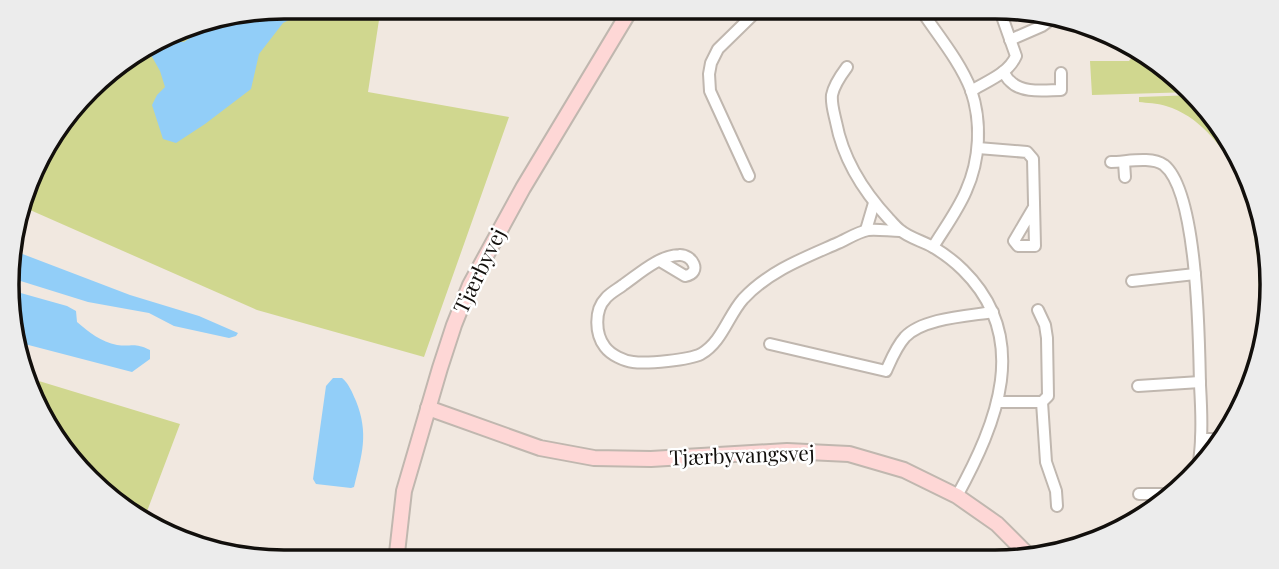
<svg xmlns="http://www.w3.org/2000/svg" width="1279" height="569" font-family="'Playfair Display',serif">
<rect width="100%" height="100%" fill="#f1e8e0"/>
<!-- green -->
<g fill="#d0d78f">
<path d="M285,7h293l-6,8 -193,5 -11,72 141,25 -85,240 -167,-47 -236,-104 23,-60 58,-70 93,-54z"/>
<path d="M1136,52l54,36 3,4 -101,3 -2,-34h39z"/>
<path d="M1195,95l50,75 -8,2c-17,-28 -38,-56 -71,-66 -9,-3 -19,-3 -27,-4v-5z"/>
<path d="M1248,174l3,4 21,106 -12,60 -2,-80 -13,-89z"/>
<path d="M29,378l151,46 -34,90 -1,6 -44,-27 -57,-70z"/>
</g>
<!-- water -->
<g fill="#92cef8">
<path d="M285,7h39l-17,4 -24,12 -24,31 -8,35 -46,35 -29,19 -13,-4 -11,-34 5,-10 8,-8 -5,-16 -9,-16 14,-14 19,1 36,-24z"/>
<path d="M12,250l118,45 69,21 39,17 -2,3 -7,2 -55,-12 -25,-13 -61,-11 -77,-24z"/>
<path d="M10,290l57,16 9,5 1,11c12,10 24,20 40,23 15,2 17,-3 33,5v9l-18,13 -115,-30 -8,-21z"/>
<path d="M333,378h9c7,6 10,14 14,23 13,33 6,53 -2,86l-3,1 -35,-4 -3,-5 13,-93z"/>
</g>
<g fill="none" stroke-linecap="round" stroke-linejoin="round">
<!-- street casing -->
<g stroke="#c0b7af" stroke-width="14">
<g id="street">
<path d="M919,7c17,26 41,54 52,83 11,32 9,70 -5,101 -8,19 -22,38 -33,56"/>
<path d="M1010,40l32,-14 11,-8"/>
<path d="M847,67c-6,8 -13,18 -15,28 -1,9 2,18 4,27 7,37 27,69 53,97 3,3 7,8 11,11 9,8 23,11 33,17 10,6 22,15 30,23 69,68 34,153 -6,226"/>
<path d="M1003,72c3,3 4,7 7,9 12,13 36,9 51,9v-17"/>
<path d="M971,91c16,-10 37,-17 45,-35l-17,-48"/>
<path d="M978,148l49,4 6,7 2,87h-17l-4,-5 20,-34"/>
<path d="M1111,162c15,0 40,-6 53,3 34,27 35,175 36,220 1,17 2,36 1,53 0,11 -2,22 -3,33"/>
<path d="M1124,162l1,15"/>
<path d="M749,176l-39,-85 -1,-17 2,-11 7,-14 43,-42"/>
<path d="M866,230l8,-27"/>
<path d="M660,261l25,15c18,-3 7,-22 -6,-21 -21,1 -40,19 -56,30 -5,4 -13,8 -17,13 -12,12 -11,36 -1,49 6,8 19,14 28,15 14,2 56,-2 68,-8 21,-12 27,-38 42,-55 26,-28 61,-41 95,-56 9,-4 20,-11 30,-13 10,-1 22,1 32,1"/>
<path d="M1132,281l63,-7"/>
<path d="M1038,310l7,15 2,13 1,58 -6,6 4,60 10,29 1,15"/>
<path d="M770,344l116,27c5,-11 10,-24 19,-34 18,-19 63,-21 88,-25"/>
<path d="M1138,386l62,-4"/>
<path d="M997,402h45"/>
<path d="M1201,439h22"/>
<path d="M1139,494h35"/>
</g>
</g>
<!-- secondary casing -->
<g stroke="#c0b7af" stroke-width="18">
<g id="secondary">
<path d="M428,408l112,40 54,10 57,1 136,-8 62,3 55,16 53,26 40,28 35,35"/>
<path d="M396,562l8,-71 36,-123 14,-43 16,-40 53,-97 109,-181"/>
</g>
</g>
<!-- street -->
<use href="#street" stroke="#fff" stroke-width="10"/>
<!-- secondary -->
<use href="#secondary" stroke="#fed7d6" stroke-width="14"/>
</g>
<g text-anchor="middle" stroke-width="5" stroke-linejoin="round" paint-order="stroke">
<!-- street labels -->
<g font-size="21" fill="#120f0c" stroke="#fff">
<text transform="translate(480 271) rotate(-64)" y="7">Tjærbyvej</text>
<text transform="translate(742 456) rotate(-2)" y="7">Tjærbyvangsvej</text>
</g>
</g>
<!-- crop -->
<path d="M0 0H1279V569H0ZM284 19H995A265 265 0 0 1 1260 284V285A265 265 0 0 1 995 550H284A265 265 0 0 1 19 285V284A265 265 0 0 1 284 19Z" fill="#ececec" fill-rule="evenodd"/>
<path fill="none" stroke="#120f0c" stroke-width="3.5" d="M284 19H995A265 265 0 0 1 1260 284V285A265 265 0 0 1 995 550H284A265 265 0 0 1 19 285V284A265 265 0 0 1 284 19Z"/>
</svg>
